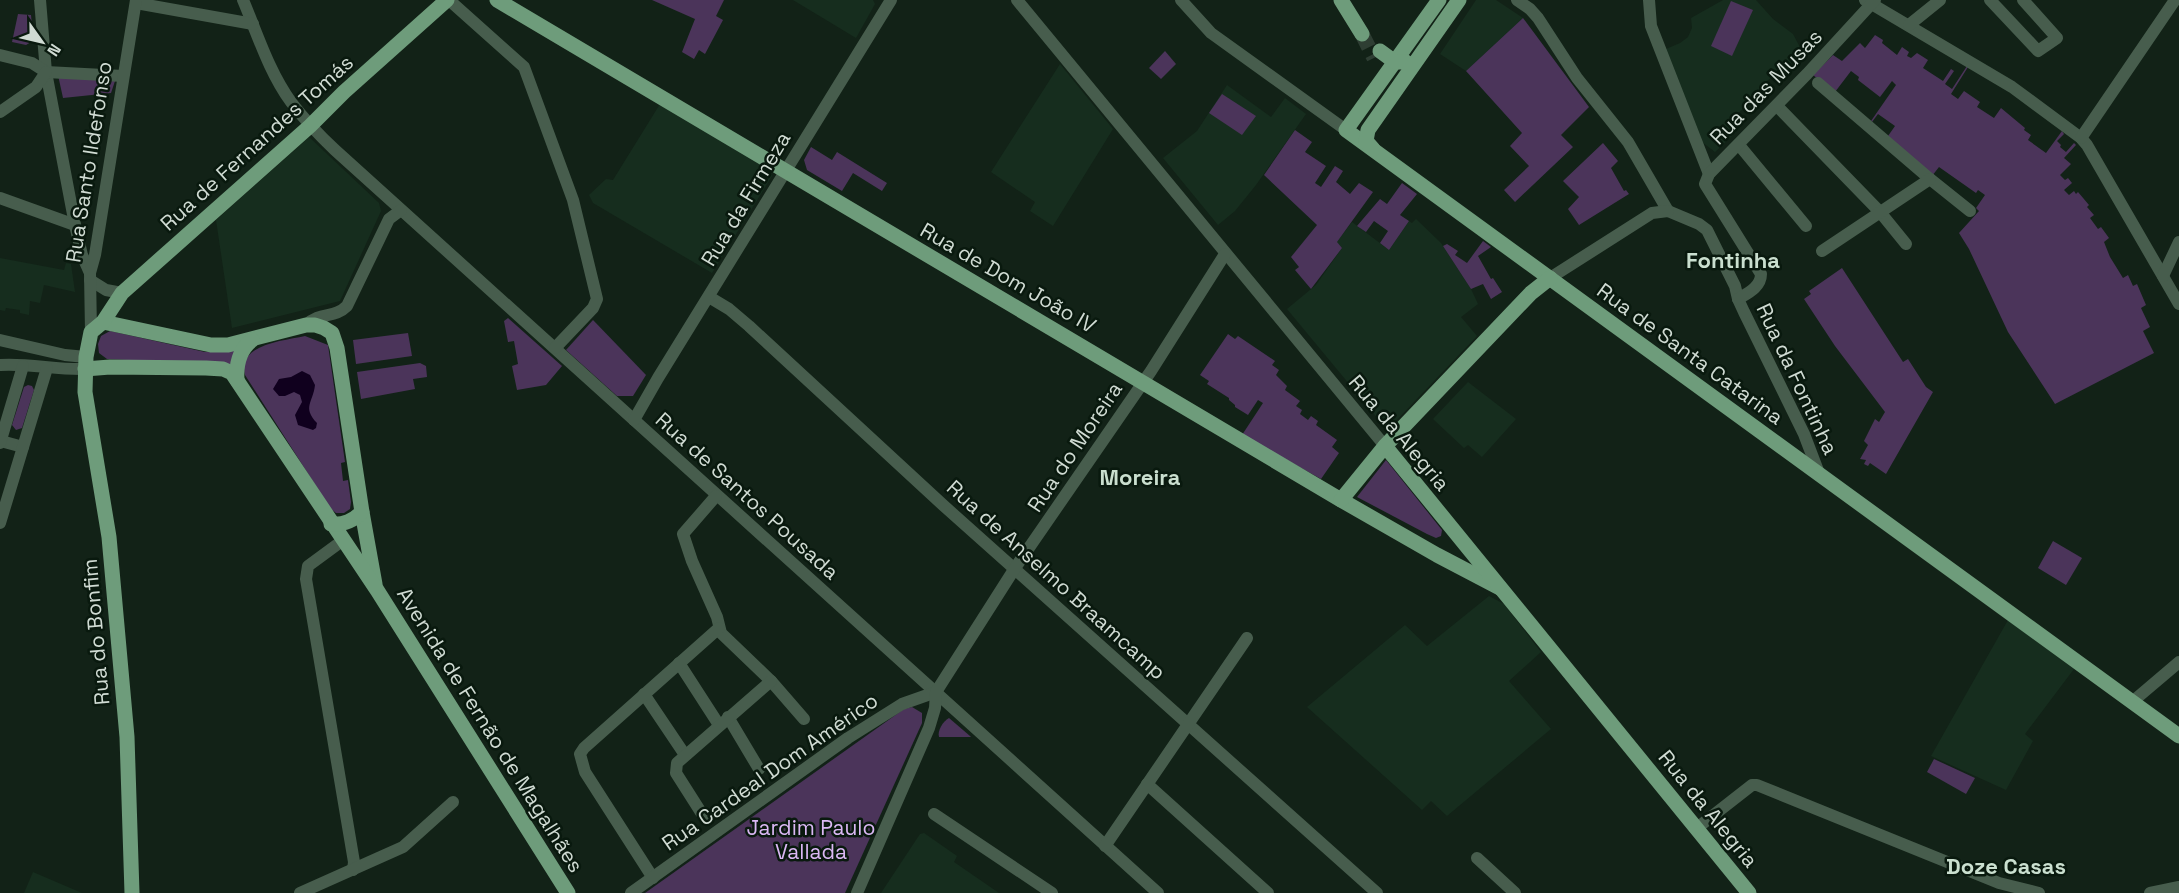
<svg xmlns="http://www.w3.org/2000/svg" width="2179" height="893" font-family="'Space Grotesk',sans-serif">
<rect width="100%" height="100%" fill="#122217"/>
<!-- built -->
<g fill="#162d1e">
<path d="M793,0h80l2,4 -19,34z"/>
<path d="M1476,0h20l27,18 -57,53 -26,-17z"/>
<path d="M1723,0h33l17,19 20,15 10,19 -40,31 -10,17 -25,20 8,11 -21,20 -17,-13 -32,-90 14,-6 8,-6 4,-9 -1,-10z"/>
<path d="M1060,64l53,65 -60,97 -23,-15 5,-9 -44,-30z"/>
<path d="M1227,85l44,32 14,-19 21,16 -50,71 -21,26 -17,14 -55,-67 34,-27z"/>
<path d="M660,104l111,67 1,5 -60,97 -119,-70 -4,-8 17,-16 7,1z"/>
<path d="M309,137l70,66 2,8 -41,90 -108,27 -16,-108z"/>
<path d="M1416,219l25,24 30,46 7,15 -17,13 16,19 -86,90h-7l-97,-117 29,-24 26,-37 -6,-5 16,-21 37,28 20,-29 3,2z"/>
<path d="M0,258l64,12 2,-7 5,1 4,28 -31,-7 -4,18 -10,-2 -1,14 -9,-2v-3l-14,-2 -1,3 -5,-1z"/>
<path d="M1468,382l48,37 -34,38 -14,-12 -4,3 -31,-29z"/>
<path d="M1489,596l15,8 37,48 -32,29 42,48 -104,87 -16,-15 -9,9 -115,-103 98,-82 22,21z"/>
<path d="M2008,620l66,49 -49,65 8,7 -27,49 -75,-34z"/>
<path d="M924,833l33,23 -3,6 45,31h-118l39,-59z"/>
<path d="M33,872l49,21h-58z"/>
</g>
<!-- green -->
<g fill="#4b345a">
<path d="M652,0h72l-8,16 7,4 -18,34 -6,-4 -5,9 -12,-7 13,-33z"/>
<path d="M1731,1l22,9 -21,46 -21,-10z"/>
<path d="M18,14l13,1 2,21 -3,2 1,4 -5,3 -14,-3z"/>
<path d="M1523,18l66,89 -28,28 12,12 -58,55 -11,-12 25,-24 -19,-20 12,-13 -56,-62z"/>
<path d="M1875,35l8,5 -1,3 15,12 5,-8 7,5 -2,4 4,2 6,-5 11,7 -5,8 20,13 8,-12 3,2 -9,13 7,5 15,-23 1,1 -17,27 7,5 6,-8 16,11 -3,5 17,11 7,-10 24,20 -1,2 7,5 -3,5 18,13 16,-22 2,3 -7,7 4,4 -1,2 6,5 8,-9 2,2 -12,13 7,6 -11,11 5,5 3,-2 4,5 -8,7 5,5 5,-4 2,3 2,-2 11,13 -2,2 7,8 -4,3 8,11 3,-2 8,11 -5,4 6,15 13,21 5,-3 5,11 4,-2 9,21 -5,3 9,19 -7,4 11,22 -99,51 -47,-72 -39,-83 -10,-16 20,-22 -3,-3 9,-13 -7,-5 -2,3 -37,-26 -7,9 -44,-40 7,-10 -17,-12 -6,8 -1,-1 25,-36 -4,-4 -12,16 -22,-17 1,-3 -8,-6 -16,21 -22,-17 20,-20 9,6 18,-18 5,5z"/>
<path d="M1165,51l11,13 -15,15 -12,-11z"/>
<path d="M58,75l58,3 -5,15 -48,5z"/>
<path d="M1222,94l34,22 -14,19 -33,-22z"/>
<path d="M1295,130l17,12 -7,10 21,14 -11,17 6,4 14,-21 8,5 -7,11 14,12 9,-11 14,9 -36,50 5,6 -31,41 -16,-19 4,-3 -8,-10 26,-32 -53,-50z"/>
<path d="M1603,143l15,18 -7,7 13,23 2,-1 3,4 -50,31 -11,-16 11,-12 -16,-16z"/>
<path d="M811,147l21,13 5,-8 50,31 -5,8 -29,-18 -11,18 -35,-21 -3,-10z"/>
<path d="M1402,183l15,11 -17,21 9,6 -20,29 -9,-7 8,-12 -14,-10 -8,11 -9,-6 23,-27 7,5z"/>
<path d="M1483,241l8,6 -13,9 13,23 2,-1 9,14 -11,7 -8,-15 -12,5 -28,-43 4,-2 11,7 -3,4 12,8z"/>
<path d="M1842,268l61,94 5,-3 18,28 7,5 -47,82 -16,-11 -2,3 -4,-2 2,-4 -6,-1 8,-14 -4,-4 11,-22 4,3 6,-10 -50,-66 -31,-47 7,-5 -2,-3z"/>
<path d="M508,318l54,48 -16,19 -29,5 -5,-24 6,-2 -4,-23 -6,1 -4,-21z"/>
<path d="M593,320l53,55 -13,21h-16l-51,-46z"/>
<path d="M110,331l95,21 33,-2 -6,15 -125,-6 -8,-6 -1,-9 3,-8z"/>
<path d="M408,333l4,23 -56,8 -3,-24z"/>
<path d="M1228,334l7,5 3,-3 37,25 -3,4 7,5 -3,5 11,11 -2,4 15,11 -4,5 6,4 -2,4 8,6 3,-4 7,5 -2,4 21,15 -5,7 7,6 -18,26 -79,-44 21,-32 -5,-3 -10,15 -13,-8v-2l-6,-5v-2l-22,-14 2,-3 -9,-6z"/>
<path d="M305,336l23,9 17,117 -4,1 2,18 5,-1 3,22 -1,7 -6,4h-8l-6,-5 -85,-133c-8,-31 38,-34 60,-39z"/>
<path d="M420,363l6,3 1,11 -14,2 2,10 -54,10 -4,-27z"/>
<path d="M28,385l4,1 2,4 -12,38 -6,2 -4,-5 12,-38z"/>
<path d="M1386,460l56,70 -1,6 -5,2 -9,-4 -70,-37z"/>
<path d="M2053,541l29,17 -16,27 -28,-17z"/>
<path d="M912,707l10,6v10l-77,170h-200l259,-184z"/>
<path d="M949,718l21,18 1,1h-32c-2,-6 4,-16 10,-19z"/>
<path d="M1934,759l41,19 -9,16 -39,-22z"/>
</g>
<!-- water -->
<path fill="#10001e" d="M302,371l8,4 5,10c-2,18 -13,22 2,38l-1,5 -3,2 -15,-5 -3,-10 7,-13 -2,-7 -6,-3 -9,4h-6l-6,-7 6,-10 12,-2z"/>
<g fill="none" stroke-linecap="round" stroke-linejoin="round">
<!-- major-tunnel -->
<path stroke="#2e3e33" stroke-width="15" stroke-dasharray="15 8" stroke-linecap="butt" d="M1362,34l12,24"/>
<!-- minor -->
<g stroke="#475d4d" stroke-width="12">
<path d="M40,0l6,72 29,153 7,30 8,18"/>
<path d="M243,0c14,33 26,72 48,102 13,17 28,33 44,48l823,743"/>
<path d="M449,0l75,67 49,133 24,99 -4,9 -38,40"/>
<path d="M1017,0l368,446"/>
<path d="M1181,0l30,33 135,97"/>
<path d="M1517,0l13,9 8,9 39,60 51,64 40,69"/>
<path d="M1649,0l2,26 58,148"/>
<path d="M1865,0l147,87 69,51 6,7 92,159"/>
<path d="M1990,0l48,51 19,-13 -34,-38"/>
<path d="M136,3l117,21"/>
<path d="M1909,25l31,-25"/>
<path d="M0,55l32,8 14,9 77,4"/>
<path d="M1818,83l112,96 40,32"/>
<path d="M1777,106l103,106 26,32"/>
<path d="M0,112l36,-25 10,-15"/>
<path d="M2081,138l94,-138"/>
<path d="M1739,145l67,81"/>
<path d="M0,198l75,27"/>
<path d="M1668,211l31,13 8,6 28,56 3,13 6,13 60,122 16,42"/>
<path d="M1822,251l108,-72"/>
<path d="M2163,276l16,-34"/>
<path d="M1550,278l102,-65 16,-2"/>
<path d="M90,280l16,10 16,3"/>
<path d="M709,297l20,12 20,17 194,179 434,388"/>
<path d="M1738,299c10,-6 23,-12 23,-25l-56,-90 4,-10 98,-100 68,-74"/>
<path d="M306,325c15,-14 28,-6 41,-19l42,-87 12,-9"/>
<path d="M91,332l-1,-59 5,-18 41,-255"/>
<path d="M0,340l65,15 21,2"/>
<path d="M0,365c28,-2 57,5 85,4"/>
<path d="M634,420l24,-42 233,-378"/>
<path d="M1,441l22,6"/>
<path d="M0,443l23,-77"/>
<path d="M716,496l-33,38 9,27 25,56 4,16 50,48 33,38"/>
<path d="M0,523l47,-155"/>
<path d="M342,541l-34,25 -2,13 48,283 -1,8"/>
<path d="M679,663l40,62"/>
<path d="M644,694l41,61"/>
<path d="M2132,702l47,-40"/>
<path d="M728,717l31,52"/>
<path d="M1147,784l121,109"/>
<path d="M934,814l118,79"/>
<path d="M704,817l-28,-44 1,-10 94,-82"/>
<path d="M1697,828l55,-43h5l242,98 40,10"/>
<path d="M1105,846l142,-208"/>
<path d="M1477,858l38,35"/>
<path d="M653,878l-68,-106 -5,-18 4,-6 135,-120"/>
<path d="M300,893l103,-46 50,-45"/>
<path d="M631,893l217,-155 54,-34 34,-12"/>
<path d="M857,893l72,-165 6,-20 1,-16 79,-124 136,-197 74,-117"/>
<path d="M2150,893l29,-6"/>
</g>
<!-- major -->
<g stroke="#6e9c7b" stroke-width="15">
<path d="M497,0l844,500 96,55 63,33"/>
<path d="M1341,0l21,34"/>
<path d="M1439,0l-93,130 833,606"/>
<path d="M1380,51l15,11h11"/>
<path d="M1373,149l-7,-8 2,-11 91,-130"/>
<path d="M103,322l108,23h17l78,-20h9l9,3 8,5 5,15 25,164 13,72"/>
<path d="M85,369l25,-2 96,1 17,1 9,4 145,217 191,303"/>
<path d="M237,380c-1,-15 2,-30 15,-40"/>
<path d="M1385,446l364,447"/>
<path d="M1341,500l44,-54 146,-153 19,-15"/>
<path d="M331,524c13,1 22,-3 31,-12"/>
<path d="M132,893l-5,-156 -18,-200 -24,-145 1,-35 5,-25 12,-10 19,-29 188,-167 34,-34 103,-92"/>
</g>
</g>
<g text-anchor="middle" stroke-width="5" stroke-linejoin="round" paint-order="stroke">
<!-- street labels -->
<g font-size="21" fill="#d0dbd3" stroke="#09190e">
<text transform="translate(1766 87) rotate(-46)" y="7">Rua das Musas</text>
<text transform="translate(257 143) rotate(-42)" y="7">Rua de Fernandes Tomás</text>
<text transform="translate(89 162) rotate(-81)" y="7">Rua Santo Ildefonso</text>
<text transform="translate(746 199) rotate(-59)" y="7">Rua da Firmeza</text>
<text transform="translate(1008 278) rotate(30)" y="7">Rua de Dom João IV</text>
<text transform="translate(1690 354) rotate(36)" y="7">Rua de Santa Catarina</text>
<text transform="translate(1797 379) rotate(65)" y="7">Rua da Fontinha</text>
<text transform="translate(1399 433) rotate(50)" y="7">Rua da Alegria</text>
<text transform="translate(1075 447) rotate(-56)" y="7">Rua do Moreira</text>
<text transform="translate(747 496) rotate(42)" y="7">Rua de Santos Pousada</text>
<text transform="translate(1056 580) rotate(42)" y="7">Rua de Anselmo Braamcamp</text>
<text transform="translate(96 632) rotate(-95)" y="7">Rua do Bonfim</text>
<text transform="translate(490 730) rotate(58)" y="7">Avenida de Fernão de Magalhães</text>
<text transform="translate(770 772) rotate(-35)" y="7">Rua Cardeal Dom Américo</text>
<text transform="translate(1708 809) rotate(51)" y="7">Rua da Alegria</text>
</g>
<!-- park labels -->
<g font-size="21" fill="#dbb8f5" stroke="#09190e">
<text x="811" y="835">Jardim Paulo<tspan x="811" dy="24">Vallada</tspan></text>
</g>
<!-- neighbourhood labels -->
<g font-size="22" font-weight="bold" fill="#cadfcf" stroke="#09190e">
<text x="1733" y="268">Fontinha</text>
<text x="1140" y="485">Moreira</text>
<text x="2006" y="874">Doze Casas</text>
</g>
</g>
<!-- north arrow -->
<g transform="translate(42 42) rotate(124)" stroke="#09190e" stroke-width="4.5" paint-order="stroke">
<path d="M0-4.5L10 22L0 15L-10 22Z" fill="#d0dbd3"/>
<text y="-9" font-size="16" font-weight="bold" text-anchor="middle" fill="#d0dbd3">N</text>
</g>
</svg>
